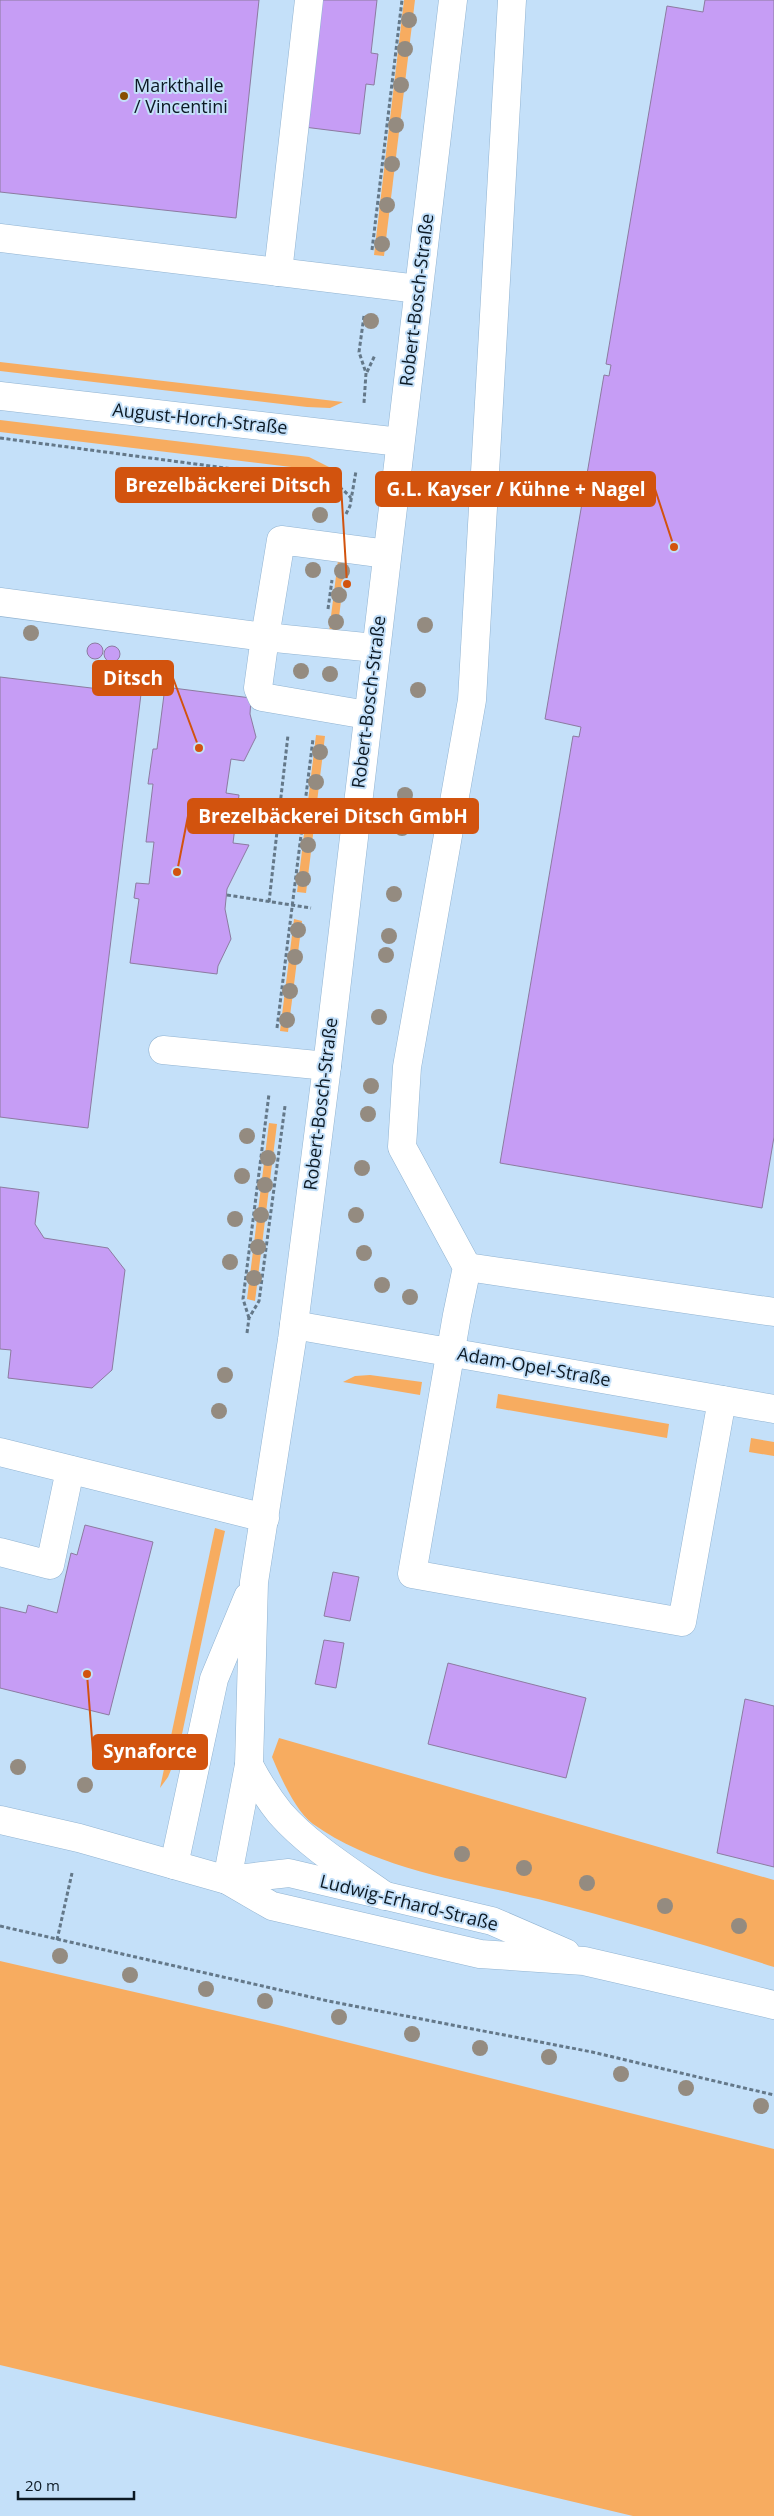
<svg xmlns="http://www.w3.org/2000/svg" width="774" height="2516" font-family="'Open Sans',sans-serif">
<rect width="100%" height="100%" fill="#c4e0f9"/>
<!-- green -->
<g fill="#f7ac60">
<path d="M404,0h11l-31,256 -10,-1z"/>
<path d="M0,362l343,40 -13,6 -23,-1 -307,-36z"/>
<path d="M0,420l309,37 32,16 -341,-41z"/>
<path d="M338,560l8,1 -9,72 -8,-1z"/>
<path d="M316,735l9,1 -19,157 -9,-1z"/>
<path d="M294,919l8,2 -14,111 -8,-1z"/>
<path d="M269,1123l8,1 -22,177 -8,-2z"/>
<path d="M370,1375l52,7 -2,13 -77,-13 12,-6z"/>
<path d="M498,1394l171,30 -2,14 -171,-30z"/>
<path d="M751,1438l23,4v14l-25,-4z"/>
<path d="M215,1528l10,3 -47,222 -10,24 -8,11z"/>
<path d="M279,1738l495,142v87c-78,-25 -157,-48 -236,-68 -75,-18 -162,-30 -225,-75 -17,-12 -33,-48 -41,-67z"/>
<path d="M0,1961l282,65 492,123v367h-141l-633,-151z"/>
</g>
<!-- building -->
<g fill="#c69df5" stroke="#8c7ba0">
<path d="M0,0h259l-23,218 -236,-26z"/>
<path d="M319,0h58l-6,53 7,1 -4,31 -8,-1 -6,50 -56,-7z"/>
<path d="M705,0h69v1137l-12,71 -262,-45 73,-427 6,1 2,-10 -36,-8 59,-344 5,1 2,-11 -5,-1 61,-358 36,6z"/>
<circle cx="95" cy="651" r="8"/>
<circle cx="112" cy="654" r="8"/>
<path d="M0,677l141,17 -53,434 -88,-11z"/>
<path d="M165,687l86,11 -1,16 6,23 -12,24 -13,-2 -5,34 13,2 -6,48 16,2 -22,44 -2,20 6,30 -13,27 -1,8 -87,-11 9,-64 -5,-1 2,-15 13,1 5,-42h-8l7,-58h-5l5,-35h4z"/>
<path d="M0,1187l39,5 -4,32 9,14 64,10 17,22 -13,100 -20,18 -84,-10 3,-28 -11,-1z"/>
<path d="M85,1525l68,17 -44,173 -109,-27v-81l26,6 2,-8 29,8 14,-60 6,2z"/>
<path d="M333,1572l26,5 -9,44 -26,-5z"/>
<path d="M324,1640l20,3 -8,45 -21,-4z"/>
<path d="M448,1663l138,35 -20,80 -138,-34z"/>
<path d="M745,1699l29,7v161l-57,-14z"/>
</g>
<g fill="none" stroke-linecap="round" stroke-linejoin="round">
<!-- minor casing -->
<g stroke="#91b3d1" stroke-width="29">
<g id="minor">
<path d="M512,0l-40,700 -65,367 -5,80 65,120 -10,48 -45,259 270,48 40,-222"/>
<path d="M0,238l418,51"/>
<path d="M278,272l31,-272"/>
<path d="M0,396l400,46"/>
<path d="M0,602l265,35 -7,51 4,9 105,18"/>
<path d="M375,648l-110,-11 16,-97 106,14"/>
<path d="M163,1050l164,16"/>
<path d="M467,1267l307,45"/>
<path d="M294,1325l480,84"/>
<path d="M0,1452l265,66"/>
<path d="M0,1552l50,13 20,-95"/>
<path d="M249,1765c9,17 19,33 31,48 29,33 70,58 105,83"/>
<path d="M174,1865l40,-186 34,-82"/>
<path d="M227,1880l22,-115 5,-183 38,-242 35,-274 126,-1066"/>
</g>
</g>
<!-- major casing -->
<g stroke="#91b3d1" stroke-width="29">
<g id="major">
<path d="M0,1820l79,18 148,42 45,26 208,48 104,7 190,44"/>
<path d="M227,1880l62,-7 203,48 74,32"/>
</g>
</g>
<!-- path -->
<g stroke="#647889" stroke-width="3" stroke-dasharray="4 2.5" stroke-linecap="butt">
<path d="M372,250l30,-250"/>
<path d="M364,316l-5,36 7,21 -2,30"/>
<path d="M367,372l8,-17"/>
<path d="M0,438l278,37c29,-3 53,0 73,23"/>
<path d="M346,514l4,-8 6,-35"/>
<path d="M328,609l4,-29"/>
<path d="M227,895l84,13"/>
<path d="M269,902l19,-167"/>
<path d="M277,1028l36,-289"/>
<path d="M249,1318l-6,-19 26,-205"/>
<path d="M247,1333l2,-15 10,-17 26,-195"/>
<path d="M0,1926l328,75 264,51 182,43"/>
<path d="M57,1940l15,-67"/>
</g>
<!-- minor -->
<use href="#minor" stroke="#fff" stroke-width="28"/>
<!-- major -->
<use href="#major" stroke="#fff" stroke-width="28"/>
</g>
<!-- trees -->
<g fill="#948b80">
<circle cx="409" cy="20" r="8"/>
<circle cx="405" cy="49" r="8"/>
<circle cx="401" cy="85" r="8"/>
<circle cx="396" cy="125" r="8"/>
<circle cx="392" cy="164" r="8"/>
<circle cx="387" cy="205" r="8"/>
<circle cx="382" cy="244" r="8"/>
<circle cx="371" cy="321" r="8"/>
<circle cx="320" cy="515" r="8"/>
<circle cx="313" cy="570" r="8"/>
<circle cx="342" cy="571" r="8"/>
<circle cx="339" cy="595" r="8"/>
<circle cx="336" cy="622" r="8"/>
<circle cx="425" cy="625" r="8"/>
<circle cx="31" cy="633" r="8"/>
<circle cx="301" cy="671" r="8"/>
<circle cx="330" cy="674" r="8"/>
<circle cx="418" cy="690" r="8"/>
<circle cx="320" cy="752" r="8"/>
<circle cx="316" cy="782" r="8"/>
<circle cx="405" cy="795" r="8"/>
<circle cx="402" cy="828" r="8"/>
<circle cx="308" cy="845" r="8"/>
<circle cx="303" cy="879" r="8"/>
<circle cx="394" cy="894" r="8"/>
<circle cx="298" cy="930" r="8"/>
<circle cx="389" cy="936" r="8"/>
<circle cx="386" cy="955" r="8"/>
<circle cx="295" cy="957" r="8"/>
<circle cx="290" cy="991" r="8"/>
<circle cx="379" cy="1017" r="8"/>
<circle cx="287" cy="1020" r="8"/>
<circle cx="371" cy="1086" r="8"/>
<circle cx="368" cy="1114" r="8"/>
<circle cx="247" cy="1136" r="8"/>
<circle cx="268" cy="1158" r="8"/>
<circle cx="362" cy="1168" r="8"/>
<circle cx="242" cy="1176" r="8"/>
<circle cx="265" cy="1185" r="8"/>
<circle cx="261" cy="1215" r="8"/>
<circle cx="356" cy="1215" r="8"/>
<circle cx="235" cy="1219" r="8"/>
<circle cx="258" cy="1247" r="8"/>
<circle cx="364" cy="1253" r="8"/>
<circle cx="230" cy="1262" r="8"/>
<circle cx="254" cy="1278" r="8"/>
<circle cx="382" cy="1285" r="8"/>
<circle cx="410" cy="1297" r="8"/>
<circle cx="225" cy="1375" r="8"/>
<circle cx="219" cy="1411" r="8"/>
<circle cx="18" cy="1767" r="8"/>
<circle cx="85" cy="1785" r="8"/>
<circle cx="462" cy="1854" r="8"/>
<circle cx="524" cy="1868" r="8"/>
<circle cx="587" cy="1883" r="8"/>
<circle cx="665" cy="1906" r="8"/>
<circle cx="739" cy="1926" r="8"/>
<circle cx="60" cy="1956" r="8"/>
<circle cx="130" cy="1975" r="8"/>
<circle cx="206" cy="1989" r="8"/>
<circle cx="265" cy="2001" r="8"/>
<circle cx="339" cy="2017" r="8"/>
<circle cx="412" cy="2034" r="8"/>
<circle cx="480" cy="2048" r="8"/>
<circle cx="549" cy="2057" r="8"/>
<circle cx="621" cy="2074" r="8"/>
<circle cx="686" cy="2088" r="8"/>
<circle cx="761" cy="2106" r="8"/>
</g>
<!-- markers -->
<circle fill="#885002" stroke="#c4e0f9" stroke-width="2" cx="124" cy="96" r="5"/>
<g text-anchor="middle" stroke-width="4" stroke-linejoin="round" paint-order="stroke">
<!-- poi labels -->
<g font-size="18" fill="#0c1924" stroke="#c4e0f9" text-anchor="start">
<text x="134" y="92">Markthalle<tspan x="134" dy="21">/ Vincentini</tspan></text>
</g>
<!-- street labels -->
<g font-size="18" fill="#0c1924" stroke="#c4e0f9">
<text transform="translate(417 300) rotate(-83)" y="6">Robert-Bosch-Straße</text>
<text transform="translate(200 419) rotate(6)" y="6">August-Horch-Straße</text>
<text transform="translate(369 702) rotate(-83)" y="6">Robert-Bosch-Straße</text>
<text transform="translate(321 1104) rotate(-83)" y="6">Robert-Bosch-Straße</text>
<text transform="translate(534 1367) rotate(10)" y="6">Adam-Opel-Straße</text>
<text transform="translate(409 1903) rotate(14)" y="6">Ludwig-Erhard-Straße</text>
</g>
</g>
<!-- callouts -->
<path fill="none" stroke="#d2530e" stroke-width="2" d="M347 584L341 485M674 547L655 489M199 748L173 678M177 872L188 816M87 1674L93 1752"/>
<g fill="#d2530e" stroke="#c4e0f9" stroke-width="2">
<circle cx="347" cy="584" r="5"/>
<circle cx="674" cy="547" r="5"/>
<circle cx="199" cy="748" r="5"/>
<circle cx="177" cy="872" r="5"/>
<circle cx="87" cy="1674" r="5"/>
</g>
<g fill="#d2530e" stroke="#d2530e" stroke-width="2">
<rect x="116" y="468" width="225" height="34" rx="5"/>
<rect x="376" y="472" width="279" height="34" rx="5"/>
<rect x="93" y="661" width="80" height="34" rx="5"/>
<rect x="188" y="799" width="290" height="34" rx="5"/>
<rect x="93" y="1735" width="114" height="34" rx="5"/>
</g>
<g font-size="19" text-anchor="middle" font-weight="bold" fill="#fff">
<text x="228" y="492">Brezelbäckerei Ditsch</text>
<text x="516" y="496">G.L. Kayser / Kühne + Nagel</text>
<text x="133" y="685">Ditsch</text>
<text x="333" y="823">Brezelbäckerei Ditsch GmbH</text>
<text x="150" y="1758">Synaforce</text>
</g>
<!-- scale -->
<path d="M18 2491v8h116v-8" fill="none" stroke="#0c1924" stroke-width="2.5"/>
<text x="25" y="2491" font-size="15" fill="#0c1924" stroke="#c4e0f9" stroke-width="4" paint-order="stroke">20 m</text>
</svg>
